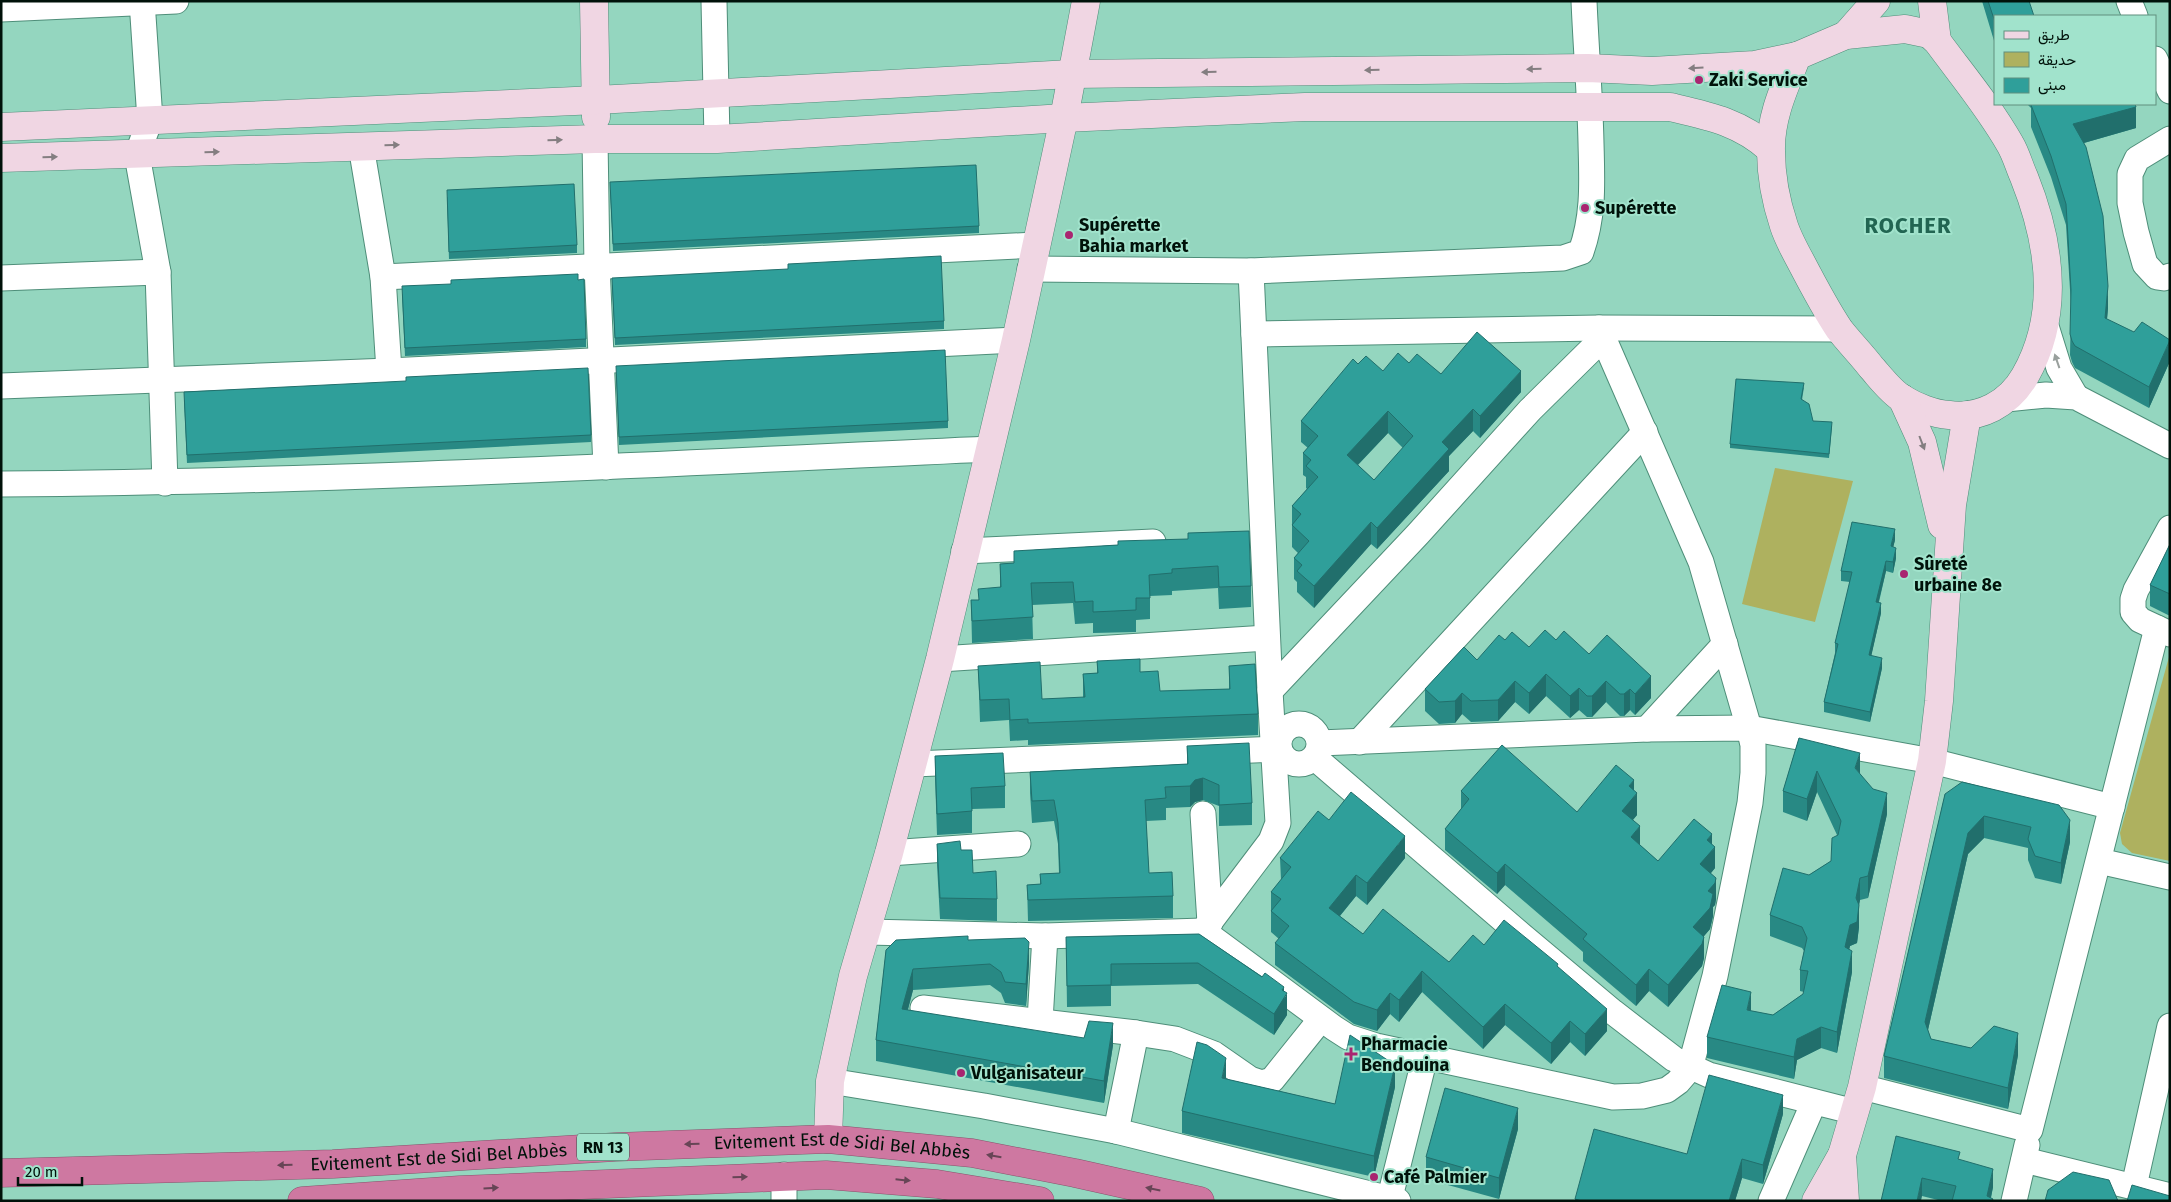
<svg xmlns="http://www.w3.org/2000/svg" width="2171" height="1202" font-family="'Fira Sans',Vazirmatn,sans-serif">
<rect width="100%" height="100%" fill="#94d6bf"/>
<!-- green -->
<g fill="#aeb15f">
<path d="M1775,468l78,13 -38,141 -73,-18z"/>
<path d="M2169,657h1v204l-38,-8 -10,-9 -2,-11z"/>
</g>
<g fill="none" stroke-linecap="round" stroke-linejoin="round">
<!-- street casing -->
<g stroke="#4e8e79" stroke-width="27">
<g id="street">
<path d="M142,1l8,119 -13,35 21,117 7,211"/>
<path d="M714,1l3,138"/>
<path d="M2129,1l6,15"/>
<path d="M1,9l175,-8"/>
<path d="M2155,59l15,32"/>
<path d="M595,139l2,127 9,201"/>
<path d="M2170,139l-33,20 -7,15v29l6,29 9,32 12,13 7,1 6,-2"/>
<path d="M361,146l22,131 6,94"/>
<path d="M1030,269l221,2 312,-13 18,-6c13,-37 11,-70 10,-109 -1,-47 -5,-95 -7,-142"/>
<path d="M383,277l653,-32"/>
<path d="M1,278l157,-6"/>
<path d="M2045,323l14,45 17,29"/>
<path d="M1254,334l345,-6 241,1"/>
<path d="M1,386l388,-15 627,-31"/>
<path d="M2006,399l40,-4 30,2 94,49"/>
<path d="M1,484c330,-2 659,-20 988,-35"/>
<path d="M2170,528l-34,62 -3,9v13l7,8 30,14"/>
<path d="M964,551l189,-9"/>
<path d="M940,659l327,-21"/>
<path d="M1270,691l148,-157 112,-124 73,-72"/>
<circle cx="1299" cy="744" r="20"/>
<path d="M1647,729l78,-85"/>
<path d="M1359,742l286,-310"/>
<path d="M1320,743l327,-14 102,-1 183,33 180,46"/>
<path d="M1315,758l206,177 92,77 61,47 35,16 146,37"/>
<path d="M913,764l366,-15"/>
<path d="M1203,814l7,109"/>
<path d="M889,853l129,-9"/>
<path d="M2099,861l71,16"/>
<path d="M1203,931l68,-90 7,-18 -8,-132 -19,-420"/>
<path d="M867,932l178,4 158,-5 131,97 14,9 28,9 237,51 29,-1 25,-6 11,-8 12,-14 25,-92 35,-173 3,-30v-28l-4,-17 -48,-166 -102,-234"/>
<path d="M923,1008l213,25 39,6 39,15 36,25 12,4 10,-3 49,-61"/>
<path d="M1040,1021l5,-85"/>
<path d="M830,1081l154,25 132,25 282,70"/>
<path d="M1862,1087l168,43 127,-502"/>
<path d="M1116,1131l20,-98"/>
<path d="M2024,1160l146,36"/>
<path d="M2134,1186l36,-160"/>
<path d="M784,1201v-26"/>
<path d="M1389,1201l36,-144"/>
<path d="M1771,1201l43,-99"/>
<path d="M2014,1201l13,-56"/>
</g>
</g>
<!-- secondary casing -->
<g stroke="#4e8e79" stroke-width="29">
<g id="secondary">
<path d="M594,1l2,116"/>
<path d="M1932,1l5,40"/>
<path d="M1905,29l24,5 8,7c25,34 52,66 73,103 6,10 9,22 14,33 26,65 37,136 1,199 -16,28 -45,43 -76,39 -15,-1 -33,-8 -46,-16 -12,-7 -23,-22 -32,-32 -10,-13 -22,-25 -32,-38 -14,-21 -26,-44 -38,-67 -6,-11 -13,-24 -17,-36 -8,-24 -13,-50 -13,-75 -1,-34 14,-65 26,-95l49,-21z"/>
<path d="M1846,35l30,-34"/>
<path d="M1,127l596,-27 474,-26 517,-6 64,3 103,-6 42,-9"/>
<path d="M1,158l594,-19h122l347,-21 241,-11h365c39,9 70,15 100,42"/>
<path d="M1902,398l20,44 20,83"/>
<path d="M828,1139l2,-58 12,-55 11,-50 36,-123 51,-194 76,-319 48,-222 22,-117"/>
<path d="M1842,1155l3,46"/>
<path d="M1816,1201l26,-46 20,-68 70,-326 7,-60 13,-196 15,-90"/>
</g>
</g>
<!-- highway casing -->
<g stroke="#86546c" stroke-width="29">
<g id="highway">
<path id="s1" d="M1,1173l332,-9 282,-17 213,-8 144,14 103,20 125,28"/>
<path d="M302,1201l158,-11 366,-15 111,9 103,17"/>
</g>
</g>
<!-- street -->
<use href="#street" stroke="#fff" stroke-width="25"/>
<!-- secondary -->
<use href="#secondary" stroke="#f0d6e3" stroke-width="28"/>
<!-- highway -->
<use href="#highway" stroke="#ce78a1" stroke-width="28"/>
</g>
<!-- wall -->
<g fill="#288984" fill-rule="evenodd">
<path d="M1982,1h47l-34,15v28z"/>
<path d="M2027,104h108l1,24 -52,15 24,165 -1,11 63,42 -21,47 -74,-40 -3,-6 -2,-7 1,-49 -5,-81 -15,-48 -20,-50v-19z"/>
<path d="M610,190l369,36v7l-366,18z"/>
<path d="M447,197l130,48v8l-128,6z"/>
<path d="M578,280l8,59v8l-181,9 -3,-62z"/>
<path d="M612,285l332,36v8l-329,16z"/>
<path d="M1409,363l32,11 80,18 -41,46 -7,-7 -24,25v15l-72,78 -6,-5 -57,64 -17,-16v-10l-3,-3v-21l4,-5 -6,-6v-41l15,-17 -1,-1v-11l-3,-2v-22l5,-5 -7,-6v-21l57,-57 25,7zM1388,433l15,15 -29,32 -16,-15z"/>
<path d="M616,374l332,47v7l-329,17z"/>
<path d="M1804,387l-2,13 11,21 19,5 -3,32 -99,-10v-4z"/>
<path d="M184,400l407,35v7l-404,21z"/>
<path d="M1188,539l63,47v21l-32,2 -1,-21 -46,3v4l-22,1v23l-14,1v12l-43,1v-10l-18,1 -2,-21 -41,2 1,34 -61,4 -1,-43h7l22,-13v-23l14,-1v-12l104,-6z"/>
<path d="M1895,540l-2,7 3,11 -3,15 -7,-2 -7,31 2,11 -10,43 11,12 -12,54 -46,-10v-10l11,-49v-10l15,-61 -9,-1v-10z"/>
<path d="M2170,544v72l-20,-10v-21z"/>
<path d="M1505,640l24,7 27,-7 33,14 62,44 -16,17 -5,-5 -6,6h-4l-14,-14 -14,15h-5l-8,-7 -9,8 -24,-22 -17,18 -14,-12 -17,19 -27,1 -9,-8 -7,9 -16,1 -14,-13v-22l52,-29z"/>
<path d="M1097,661l43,11 20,19 69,-2v-23l29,48v21l-230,10v-5l-18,1 -1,-21 -29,2 -2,-56 64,33 41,-1v-24l14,-1z"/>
<path d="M1799,738l61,36 27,40 -19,84 -8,2 -1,5v22l-2,16 -7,3 -1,3 3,23 -15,81 -16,-5 -24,12 -3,19 -87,-21v-21l44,-26 22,4 30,-21 1,-2 -4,-1v-21l4,-19 -2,-3 -32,-12v-21l39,-40 22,-14 6,-26 -20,-43 -10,29 -24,-9v-21z"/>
<path d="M1187,746l65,57v22l-33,1v-20l-16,-6 -8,2 -5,5 -24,1v12l-20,1 3,52 24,23v22l-145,3 -1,-36 13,-1v-10l19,-1 -1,-29 -4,-23 -22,2 -2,-30v-21l157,-8z"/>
<path d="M935,756l70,30v22l-33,1v24l-35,2 -2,-58z"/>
<path d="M1461,791l116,21 57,-21 3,24 -4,5 7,25 18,16 54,-17 3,24 -4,5 5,26 -1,6 -2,2v9l-3,13 -6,7v22l-2,8 -34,41 -19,-16 -13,15 -53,-45v-9l-78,-67 -8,9 -52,-44v-21l16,-20z"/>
<path d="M1945,794l125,48 -9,42 -26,-6 -7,-18v-12l-44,-10 -16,16 -40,176 3,9 40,9 47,7 -10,54 -124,-31v-22z"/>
<path d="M1329,820l76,38 -38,47 -11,-9 -16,20 23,18 86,28 35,-17 74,22 49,64 -22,25 -15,-14 -19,22 -46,-39 -22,24 -61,-57 -23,30 -9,-8 -13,17 -23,-7 -79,-59v-22l4,-4 -8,-7v-40l10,-12 -1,-22z"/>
<path d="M937,844l24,6 12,23 24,26v22l-57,-2 -3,-54z"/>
<path d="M1199,934l85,57 3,24 -13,20 -76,-51 -87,2v20l-44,1 -1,-70z"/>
<path d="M968,940l61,23 -3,43 -21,-3 -4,-10 -11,-8 -77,5 -5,20 205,35 -9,58 -228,-42v-21l10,-90z"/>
<path d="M1226,1079l109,25 60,-17 -21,90 -192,-44v-22z"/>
<path d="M1783,1114l-20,70 -21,-6 -7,23h-160v-2l112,-45z"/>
<path d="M1518,1129l-19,70 -73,-20v-22z"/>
<path d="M1896,1136l64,24 33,27 -2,11 2,3h-51l-20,-5z"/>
</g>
<!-- shaded-wall -->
<g fill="#216f6c">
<path d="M2136,107v21l-63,18v-22z"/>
<path d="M2108,286v22l-3,32v-22z"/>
<path d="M2170,340v21l-21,47v-21z"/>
<path d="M1521,371v21l-41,46v-22z"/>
<path d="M1473,409v22l-24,25v15l-72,78v-21l65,-86z"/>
<path d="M1388,411v22l-41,43v-21z"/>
<path d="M1371,522v22l-57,64v-22z"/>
<path d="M1895,529v11l-4,16v-10z"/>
<path d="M1896,548v10l-3,15v-11z"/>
<path d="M1886,561v10l-10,41v-10z"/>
<path d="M1881,603v10l-12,53v-11z"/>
<path d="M1882,658v10l-12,54v-10z"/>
<path d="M1546,674v22l-17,18v-21z"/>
<path d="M1651,676v22l-16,17v-21z"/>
<path d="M1515,681v21l-17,19v-21z"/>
<path d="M1606,681v21l-14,15v-21z"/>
<path d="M1579,688v22l-9,8v-22z"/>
<path d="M1630,689v21l-6,6v-22z"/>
<path d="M1462,693v21l-7,9v-22z"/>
<path d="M1860,753v21l-5,-6z"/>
<path d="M1817,771v21l-10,29v-22z"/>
<path d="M1203,778v22l-8,2 -5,5v-21l5,-6z"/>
<path d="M1634,780v17l3,-4v22l-15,17v-21l7,-25z"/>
<path d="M1887,793v21l-19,84v-22z"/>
<path d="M1984,816v22l-16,16 -43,189v-21l43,-189z"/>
<path d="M2070,820v22l-9,42v-21z"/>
<path d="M1640,826v21l-9,-10z"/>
<path d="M1712,834v17l3,-4v21l-15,18v-22l7,-24z"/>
<path d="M1405,836v22l-38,47v-22z"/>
<path d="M1505,864v21l-8,9v-21z"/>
<path d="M1356,875v21l-27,33v-21z"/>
<path d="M1716,878v21l-1,6 -2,2v9l-3,13 -17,20v-22l15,-36z"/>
<path d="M1860,878v22l-4,19v-21z"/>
<path d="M1859,905v22l-2,16 -7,3 -5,22v-21l5,-22z"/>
<path d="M1704,937v21l-2,8 -34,41v-22z"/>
<path d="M1029,942v21l-3,43v-22z"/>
<path d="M1852,951v21l-15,81v-21z"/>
<path d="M913,969v21l-11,40v-21z"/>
<path d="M1649,969v22l-13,15v-21z"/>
<path d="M1422,971v21l-23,30v-22z"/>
<path d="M1284,987v12l3,-6v22l-13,20v-21l8,-24z"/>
<path d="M1751,992v21l-4,-3z"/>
<path d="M1390,993v21l-13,17v-21z"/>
<path d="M1505,1004v21l-22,24v-22z"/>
<path d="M1607,1009v22l-22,25v-22z"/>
<path d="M1570,1021v21l-19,22v-21z"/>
<path d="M1113,1023v22l-9,58v-22z"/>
<path d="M1821,1027v21l-24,12 -3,19v-22l3,-18z"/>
<path d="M2018,1033v22l-10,54v-21z"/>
<path d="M1226,1058v22l-4,-2z"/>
<path d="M1395,1065v22l-21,90v-21z"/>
<path d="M1783,1095v19l-20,70v-19z"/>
<path d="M1518,1108v21l-19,70v-21z"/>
<path d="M1742,1159v19l-7,23h-6z"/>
<path d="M1993,1169v18l-3,14 -3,-5z"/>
<path d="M1922,1178v18l-1,5h-4z"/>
</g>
<!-- building -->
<g fill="#2f9f9a" stroke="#216f6c" fill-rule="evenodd">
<path d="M1988,1h41l5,15h-39v6z"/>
<path d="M2034,104h101l1,3 -63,17 13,23 17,69 5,70 -3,32 29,14 8,-10 28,18 -21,47 -74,-41 -3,-5 -2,-7 1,-44 -5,-86 -15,-48 -20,-51z"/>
<path d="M976,165l3,61 -366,18 -3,-62z"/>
<path d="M574,184l3,61 -128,7 -2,-62z"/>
<path d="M941,256l3,65 -329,17 -3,-60 176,-9v-5z"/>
<path d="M578,274v6l6,-1 2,60 -181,9 -3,-62 49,-2v-4z"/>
<path d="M1477,332l44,39 -41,45 -7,-7 -31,33 7,7 -72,79 -6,-6 -57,64 -17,-15 5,-6 -8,-7 15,-17 -17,-16 9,-11 -9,-8 26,-29 -12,-11 5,-6 -8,-7 15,-17 -17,-15 52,-62 5,5 8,-8 17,15 15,-18 11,10 8,-9 24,20zM1388,411l25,25 -39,44 -27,-25z"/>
<path d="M945,350l3,71 -329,16 -3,-71z"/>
<path d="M588,368l3,67 -404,20 -3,-63 222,-11v-4z"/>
<path d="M1736,379l68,4 -3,16 8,5 4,17 19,1 -3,32 -99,-10z"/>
<path d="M1852,522l43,7 -4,17 5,2 -3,14 -7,-1 -10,41 5,1 -12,52 13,3 -12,54 -46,-10 14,-58 -3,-1 17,-71 -11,-1z"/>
<path d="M1249,531l2,55 -32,1 -1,-21 -46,3v4l-23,2 1,23h-14v12l-43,2v-11l-18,1 -2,-20 -42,1 2,34 -61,4 -1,-21h8l-1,-11 23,-2 -1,-23 14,-1v-12l104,-6v-4l70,-2v-6z"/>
<path d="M2170,544v50l-20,-9z"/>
<path d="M1545,630l11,10 8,-9 25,23 18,-19 44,41 -16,18 -5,-5 -6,5h-4l-14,-13 -14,15h-5l-8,-8 -9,8 -24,-22 -17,19 -14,-12 -17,19 -27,1 -9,-8 -7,8 -16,1 -14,-13 39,-42 13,13 22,-25 6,5 7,-8 17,15z"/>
<path d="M1140,659v13l18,-1 2,20 70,-2 -1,-23 26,-2 3,50 -230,9v-4l-18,1 -1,-21 -29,1 -2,-34 62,-4 2,37 43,-2 -2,-23 15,-1 -1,-12z"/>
<path d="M1799,738l61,15 -5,15 18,21 14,4 -19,83 -8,2 -4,20 3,7 -2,17 -7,3 -5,22 7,4 -15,81 -16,-5 -24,12 -3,18 -87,-20 15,-52 29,7 -4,18 26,5 30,-21 5,-23 -8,-1 7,-32 -5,-11 -32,-12 13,-47 26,7 22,-14 1,-23 6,-3 3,-14 -24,-50 -10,28 -24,-8z"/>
<path d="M1249,743l3,60 -33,2v-20l-16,-7 -8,2 -5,6 -25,1 1,11 -21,2 4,73 23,-1 1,24 -145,4 -1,-15 14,-1 -1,-10 20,-1 -2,-50 -4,-23 -22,1 -2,-29 158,-8 -1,-18z"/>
<path d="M1502,745l75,67 39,-47 18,15 -5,6 8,7 -15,18 18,15 -9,11 27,24 36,-42 18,15 -5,6 8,7 -15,17 16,14 -1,5 -7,8 5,3 -3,14 -17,19 11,10 -2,7 -34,41 -19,-16 -13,16 -53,-46 4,-5 -82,-70 -8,9 -52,-44 24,-30 -8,-8z"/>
<path d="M1003,753l2,33 -34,2 1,23 -35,3 -2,-58z"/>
<path d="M1962,782l97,23 11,15 -9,43 -26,-7 -7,-17 3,-12 -47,-11 -16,17 -43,189 6,17 40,9 23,-22 24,7 -10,55 -124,-32 61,-262z"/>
<path d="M1351,792l54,44 -38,47 -11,-8 -27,33 34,26 20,-25 66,53 24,-27 11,10 20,-25 54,44 -1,2 50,43 -22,25 -15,-13 -19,22 -46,-39 -22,23 -61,-56 -23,29 -9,-7 -13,17 -23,-8 -79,-59 14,-17 -18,-15 10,-12 -10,-7 20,-25 -11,-9 38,-47 11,9z"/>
<path d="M960,841l1,9h11l1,23 23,-2 1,28 -57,-1 -3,-54z"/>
<path d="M1199,934l63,43 3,-4 19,14 -2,3 5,3 -13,21 -76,-51 -87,1v21l-44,1 -1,-49z"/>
<path d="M968,936v4l57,-2 4,4 -3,42 -21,-2 -4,-10 -11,-8 -77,5 -11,40 182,29 5,-17 24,2 -9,58 -228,-41 10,-90 10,-10z"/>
<path d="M1350,1035l45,30 -21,91 -192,-45 15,-69 10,3 19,13 -4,20 113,26z"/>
<path d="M1709,1075l74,20 -20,70 -21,-6 -13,42h-147l-7,-2 19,-70 93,25z"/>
<path d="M1445,1088l73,20 -19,70 -73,-21z"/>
<path d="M1896,1136l64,16 -2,7 35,10 -6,27 6,3 -1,2h-40l4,-15 -34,-8 -5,23h-36z"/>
<path d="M2073,1172l36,8 9,21h-73l3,-11z"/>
<path d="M2132,1185l38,11v5h-43z"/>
</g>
<!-- one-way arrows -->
<defs><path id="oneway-solid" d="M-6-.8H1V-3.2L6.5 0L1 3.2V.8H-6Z" transform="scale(1.25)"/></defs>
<g fill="#847e81">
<use href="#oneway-solid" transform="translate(1696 68) rotate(177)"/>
<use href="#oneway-solid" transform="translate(1534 69) rotate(179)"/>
<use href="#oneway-solid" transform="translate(1372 70) rotate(179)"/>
<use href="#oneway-solid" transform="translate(1209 72) rotate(179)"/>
<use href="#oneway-solid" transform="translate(555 140) rotate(-2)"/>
<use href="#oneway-solid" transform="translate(392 145) rotate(-2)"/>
<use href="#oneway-solid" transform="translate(212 152) rotate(-2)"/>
<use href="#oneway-solid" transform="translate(50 157) rotate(-1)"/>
<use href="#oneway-solid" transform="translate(1922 443) rotate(69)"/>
</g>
<use fill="#99a09d" href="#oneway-solid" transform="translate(2057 361) rotate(-109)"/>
<g fill="#674556">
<use href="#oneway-solid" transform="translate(692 1144) rotate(178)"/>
<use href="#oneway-solid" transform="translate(994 1156) rotate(-170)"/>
<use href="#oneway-solid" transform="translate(285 1165) rotate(178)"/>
<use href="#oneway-solid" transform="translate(740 1177) rotate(-2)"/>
<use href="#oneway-solid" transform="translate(903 1180) rotate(6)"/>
<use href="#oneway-solid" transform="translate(491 1188) rotate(-3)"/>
<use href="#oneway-solid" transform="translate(1153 1189) rotate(-168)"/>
</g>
<!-- markers -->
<g fill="#a92570" stroke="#a1e3cc" stroke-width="2">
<circle cx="1699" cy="80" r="5"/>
<circle cx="1585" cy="208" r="5"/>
<circle cx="1069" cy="235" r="5"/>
<circle cx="1904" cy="574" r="5"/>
<path d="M1348.5 1046.5h5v5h5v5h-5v5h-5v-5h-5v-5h5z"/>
<circle cx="961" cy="1073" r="5"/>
<circle cx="1374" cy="1177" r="5"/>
</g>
<g text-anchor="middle" stroke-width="4" stroke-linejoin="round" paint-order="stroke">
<!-- shield labels -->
<rect fill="#a1e3cc" stroke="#305144" stroke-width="1" x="577" y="1133.5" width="52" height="27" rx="4"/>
<g font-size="16" font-weight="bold" fill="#00120a">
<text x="603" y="1153">RN 13</text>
</g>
<!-- poi labels -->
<g font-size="18" font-weight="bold" fill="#00120a" stroke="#a1e3cc" text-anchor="start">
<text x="1709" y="86">Zaki Service</text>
<text x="1595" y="214">Supérette</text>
<text x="1079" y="231">Supérette<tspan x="1079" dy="21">Bahia market</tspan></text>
<text x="1914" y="570">Sûreté<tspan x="1914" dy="21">urbaine 8e</tspan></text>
<text x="1361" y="1050">Pharmacie<tspan x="1361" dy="21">Bendouina</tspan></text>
<text x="971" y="1079">Vulganisateur</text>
<text x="1384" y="1183">Café Palmier</text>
</g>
<!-- street labels -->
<g font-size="18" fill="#00120a" stroke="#a1e3cc">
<text dy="6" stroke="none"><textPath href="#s1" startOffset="842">Evitement Est de Sidi Bel Abbès</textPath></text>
<text dy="6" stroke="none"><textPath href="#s1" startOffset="438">Evitement Est de Sidi Bel Abbès</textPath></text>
</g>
<!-- district labels -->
<g font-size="22" font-weight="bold" letter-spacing="1" fill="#226552" stroke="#a1e3cc">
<text x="1908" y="233">ROCHER</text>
</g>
</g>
<!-- border -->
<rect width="2171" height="1202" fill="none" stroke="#00120a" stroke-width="5"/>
<!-- legend -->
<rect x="1994" y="15" width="162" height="90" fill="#a1e3cc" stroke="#618f7e"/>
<rect x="2004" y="31" width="25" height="8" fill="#f0d6e3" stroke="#618f7e"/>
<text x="2038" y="40" font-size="15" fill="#00120a">طريق</text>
<rect x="2004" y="52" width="25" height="15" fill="#aeb15f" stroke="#618f7e"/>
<text x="2038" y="65" font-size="15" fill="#00120a">حديقة</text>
<rect x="2004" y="78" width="25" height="15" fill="#2f9f9a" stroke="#618f7e"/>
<text x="2038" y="90" font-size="15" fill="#00120a">مبنى</text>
<!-- scale -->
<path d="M18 1177v8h64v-8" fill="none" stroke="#00120a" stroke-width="2.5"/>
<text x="25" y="1177" font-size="15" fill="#00120a" stroke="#a1e3cc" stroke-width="4" paint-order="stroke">20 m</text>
</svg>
